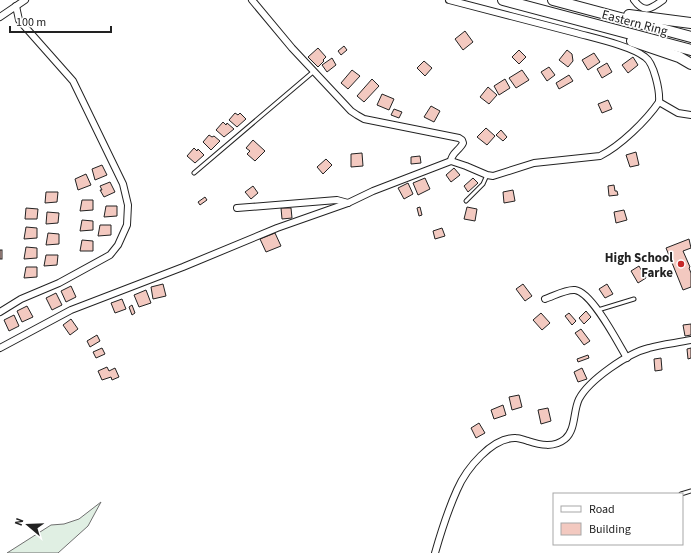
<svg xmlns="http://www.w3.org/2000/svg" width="691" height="553" font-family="'Source Sans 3',sans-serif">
<rect width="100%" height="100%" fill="#fff"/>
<!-- green -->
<path fill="#e0efe3" stroke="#6f6f6f" d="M101,502l-13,24 -30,27h-51l44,-28 13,-1 15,-5z"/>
<!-- building -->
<g fill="#f3c9c0" stroke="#222">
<path d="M465,31l8,11 -10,8 -8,-11z"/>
<path d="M344,46l3,4 -6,5 -3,-4z"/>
<path d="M318,48l8,9 -3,3 1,1 -6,6 -10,-10z"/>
<path d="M519,50l7,7 -7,7 -7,-7z"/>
<path d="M567,50l5,4 1,7 -5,6 -9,-7z"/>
<path d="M594,53l6,9 -12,8 -6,-10z"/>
<path d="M633,57l5,8 -10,8 -6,-8z"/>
<path d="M332,58l4,7 -9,7 -5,-7z"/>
<path d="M424,61l8,7 -7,8 -8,-8z"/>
<path d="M607,63l5,9 -10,6 -5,-9z"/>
<path d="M549,67l6,8 -8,6 -6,-9z"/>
<path d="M352,70l8,6 -12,13 -7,-6z"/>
<path d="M522,70l7,10 -13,8 -7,-10z"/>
<path d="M569,75l4,6 -14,8 -3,-6z"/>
<path d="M372,79l7,7 -15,16 -7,-6z"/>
<path d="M505,79l5,9 -11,7 -5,-9z"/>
<path d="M488,87l9,8 -8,9 -9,-7z"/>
<path d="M382,94l12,5 -5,11 -12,-5z"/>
<path d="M608,100l4,9 -10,4 -4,-9z"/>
<path d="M431,106l9,5 -6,11 -10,-5z"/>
<path d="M394,109l8,3 -3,6 -8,-3z"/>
<path d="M235,113l3,2 2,-2 6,6 -9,8 -8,-7z"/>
<path d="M223,122l3,3 1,-2 7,6 -10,8 -8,-7z"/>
<path d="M486,128l9,8 -8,9 -10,-8z"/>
<path d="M501,130l6,7 -4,4 -7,-6z"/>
<path d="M209,135l3,2 2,-1 6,5 -9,9 -8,-8z"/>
<path d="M253,140l12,11 -10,10 -8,-7 3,-3 -4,-3z"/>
<path d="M194,148l3,3 1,-2 6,6 -9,8 -8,-7z"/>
<path d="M636,152l3,13 -9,2 -4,-12z"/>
<path d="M362,153l1,13 -12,1v-13z"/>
<path d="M420,156l1,7 -10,1v-7z"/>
<path d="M326,159l6,6 -9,9 -6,-7z"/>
<path d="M102,165l5,10 -12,5 -3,-11z"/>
<path d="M454,168l6,7 -9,7 -5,-7z"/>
<path d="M86,174l5,11 -13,5 -3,-11z"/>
<path d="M425,178l5,11 -12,6 -5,-12z"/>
<path d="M473,178l5,5 -10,9 -4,-6z"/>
<path d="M110,182l5,10 -11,5 -4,-7h2l-2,-4z"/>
<path d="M408,183l5,11 -9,5 -6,-11z"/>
<path d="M614,185l1,6h2l1,4 -9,1 -1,-10z"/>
<path d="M253,186l5,7 -7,6 -6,-7z"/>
<path d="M513,190l2,11 -11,2 -1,-11z"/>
<path d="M46,192h12l-1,10 -12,1z"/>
<path d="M205,197l2,3 -7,5 -2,-3z"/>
<path d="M82,200h11v10l-13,1z"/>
<path d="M106,206h11v10l-13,1z"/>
<path d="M420,207l2,8 -3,1 -2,-8z"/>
<path d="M467,207l10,2 -2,12 -11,-2z"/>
<path d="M26,208l12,1 -1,10h-12z"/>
<path d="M281,208h10l1,10 -10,1z"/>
<path d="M624,210l3,10 -11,3 -2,-11z"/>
<path d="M47,212l12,1 -1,10 -12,1z"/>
<path d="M82,220l11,1v9l-13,1z"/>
<path d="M100,225h11v10l-13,1z"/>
<path d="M26,227l11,1v10l-13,1z"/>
<path d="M442,228l3,8 -10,3 -2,-8z"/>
<path d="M48,233l11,1v10l-13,1z"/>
<path d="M275,233l6,13 -15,6 -6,-13z"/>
<path d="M689,239l2,9 -8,3 7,16 -1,1 2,5v14l-8,3 -17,-42z"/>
<path d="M82,240l11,1v10h-13z"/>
<path d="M26,247l11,1v10l-13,1z"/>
<rect x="0" y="250" width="2" height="9"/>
<path d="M46,255h12l-1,10 -13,1z"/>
<path d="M639,266l7,12 -8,5 -7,-12z"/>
<path d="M26,267h11v10l-13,1z"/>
<path d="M163,284l3,12 -13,3 -2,-12z"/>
<path d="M523,284l9,12 -7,5 -9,-12z"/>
<path d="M607,284l6,10 -8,4 -6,-9z"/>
<path d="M71,286l5,11 -10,5 -5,-11z"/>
<path d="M146,290l5,13 -12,4 -5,-12z"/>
<path d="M56,293l6,12 -10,5 -6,-12z"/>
<path d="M122,299l4,10 -11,4 -4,-10z"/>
<path d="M132,305l3,8 -3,2 -3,-8z"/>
<path d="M27,306l6,11 -11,5 -5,-11z"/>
<path d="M586,311l5,6 -7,7 -5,-6z"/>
<path d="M541,313l9,10 -8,7 -9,-10z"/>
<path d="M569,313l7,8 -4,4 -7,-9z"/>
<path d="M14,315l5,11 -10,5 -5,-11z"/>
<path d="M71,319l7,10 -8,6 -7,-10z"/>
<path d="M691,324v11l-6,1 -2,-11z"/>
<path d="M581,329l9,12 -6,4 -9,-12z"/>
<path d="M97,335l3,6 -10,6 -3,-6z"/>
<path d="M102,348l3,6 -9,4 -3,-6z"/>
<path d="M691,348v10l-3,1 -1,-10z"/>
<path d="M588,355l1,3 -11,4 -1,-3z"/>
<path d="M661,358l1,12 -7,1 -1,-12z"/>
<path d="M107,367l2,4 6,-3 4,9 -7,3 -1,-3 -9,3 -4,-9z"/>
<path d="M582,368l5,11 -9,3 -4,-10z"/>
<path d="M519,395l3,12 -10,3 -3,-13z"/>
<path d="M503,405l3,10 -12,4 -3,-9z"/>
<path d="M548,408l3,13 -10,3 -3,-14z"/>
<path d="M479,423l6,10 -9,5 -5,-10z"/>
</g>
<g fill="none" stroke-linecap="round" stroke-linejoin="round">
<!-- service casing -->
<g stroke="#222" stroke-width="5">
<g id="service">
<path d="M194,173l119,-101"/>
<path d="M466,201l17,-17 4,-9"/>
<path d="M598,310l36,-11"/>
<path d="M681,494l10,-3"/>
</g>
</g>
<!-- minor casing -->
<g stroke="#222" stroke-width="8">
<g id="minor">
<path d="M252,0l40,48 59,63 6,4 7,4 95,19 3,2 1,3c-3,7 -12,10 -12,18"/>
<path d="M449,0c42,11 85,22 127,33 18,5 55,13 69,24 9,6 15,34 14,45"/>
<path d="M634,0c10,14 17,9 29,0"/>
<path d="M0,17l25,-17"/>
<path d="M659,102l19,11 13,2"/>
<path d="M237,208l100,-8 11,3"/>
<path d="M545,299c9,-3 21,-10 30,-9 17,2 43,53 52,68"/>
<path d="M0,312l21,-13 38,-16 51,-28 8,-10 9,-20 1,-20 -5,-21 -50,-103 -54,-61 -3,-14"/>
<path d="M0,348l71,-38 112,-43 94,-39 71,-25 25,-12 78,-30 15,5 21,9 6,1 41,-13 66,-7c20,-10 46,-35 59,-54"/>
<path d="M435,553c6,-21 13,-43 22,-63 9,-21 35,-53 59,-52 4,0 8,2 12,3 12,4 26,7 37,-2 11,-9 8,-28 14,-40 10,-19 49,-46 70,-51 13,-4 28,-5 42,-8"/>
</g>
</g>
<!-- trunk casing -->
<g stroke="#222" stroke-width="12">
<g id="trunk">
<path d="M503,0l188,50"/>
<path d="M553,0l138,37"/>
<path d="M629,15l62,8"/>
<path d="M632,41l47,16 12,7"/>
</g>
</g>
<!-- service -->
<use href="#service" stroke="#fff" stroke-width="3"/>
<!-- minor -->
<use href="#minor" stroke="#fff" stroke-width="6"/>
<!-- trunk -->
<use href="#trunk" stroke="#fff" stroke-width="10"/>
</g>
<!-- markers -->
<circle fill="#c62828" stroke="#fff" stroke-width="1.5" cx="681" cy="264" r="4"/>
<g text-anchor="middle" stroke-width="3" stroke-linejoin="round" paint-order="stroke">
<!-- street labels -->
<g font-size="13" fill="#222" stroke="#fff">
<text transform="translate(635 22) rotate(15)" y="5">Eastern Ring</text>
</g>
<!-- poi labels -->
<g font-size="13" font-weight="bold" fill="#222" stroke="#fff" text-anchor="end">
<text x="673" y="262">High School<tspan x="673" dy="15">Farke</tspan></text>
</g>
</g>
<!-- legend -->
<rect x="553" y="493" width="130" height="52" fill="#ffffff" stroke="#a7a7a7"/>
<rect x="561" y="506" width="20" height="6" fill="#ffffff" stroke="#a7a7a7"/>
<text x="589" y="513" font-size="12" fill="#222222">Road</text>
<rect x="561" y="523" width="20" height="12" fill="#f3c9c0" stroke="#a7a7a7"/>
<text x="589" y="533" font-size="12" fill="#222222">Building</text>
<!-- north arrow -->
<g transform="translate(28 525) rotate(289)" stroke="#ffffff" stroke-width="3" paint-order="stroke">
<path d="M0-3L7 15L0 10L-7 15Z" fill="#222222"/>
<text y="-6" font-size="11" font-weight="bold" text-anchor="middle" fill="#222222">N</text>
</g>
<!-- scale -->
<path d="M10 26v6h101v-6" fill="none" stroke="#222222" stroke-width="2"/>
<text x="16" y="26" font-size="12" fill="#222222" stroke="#ffffff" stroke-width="3" paint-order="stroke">100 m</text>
</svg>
